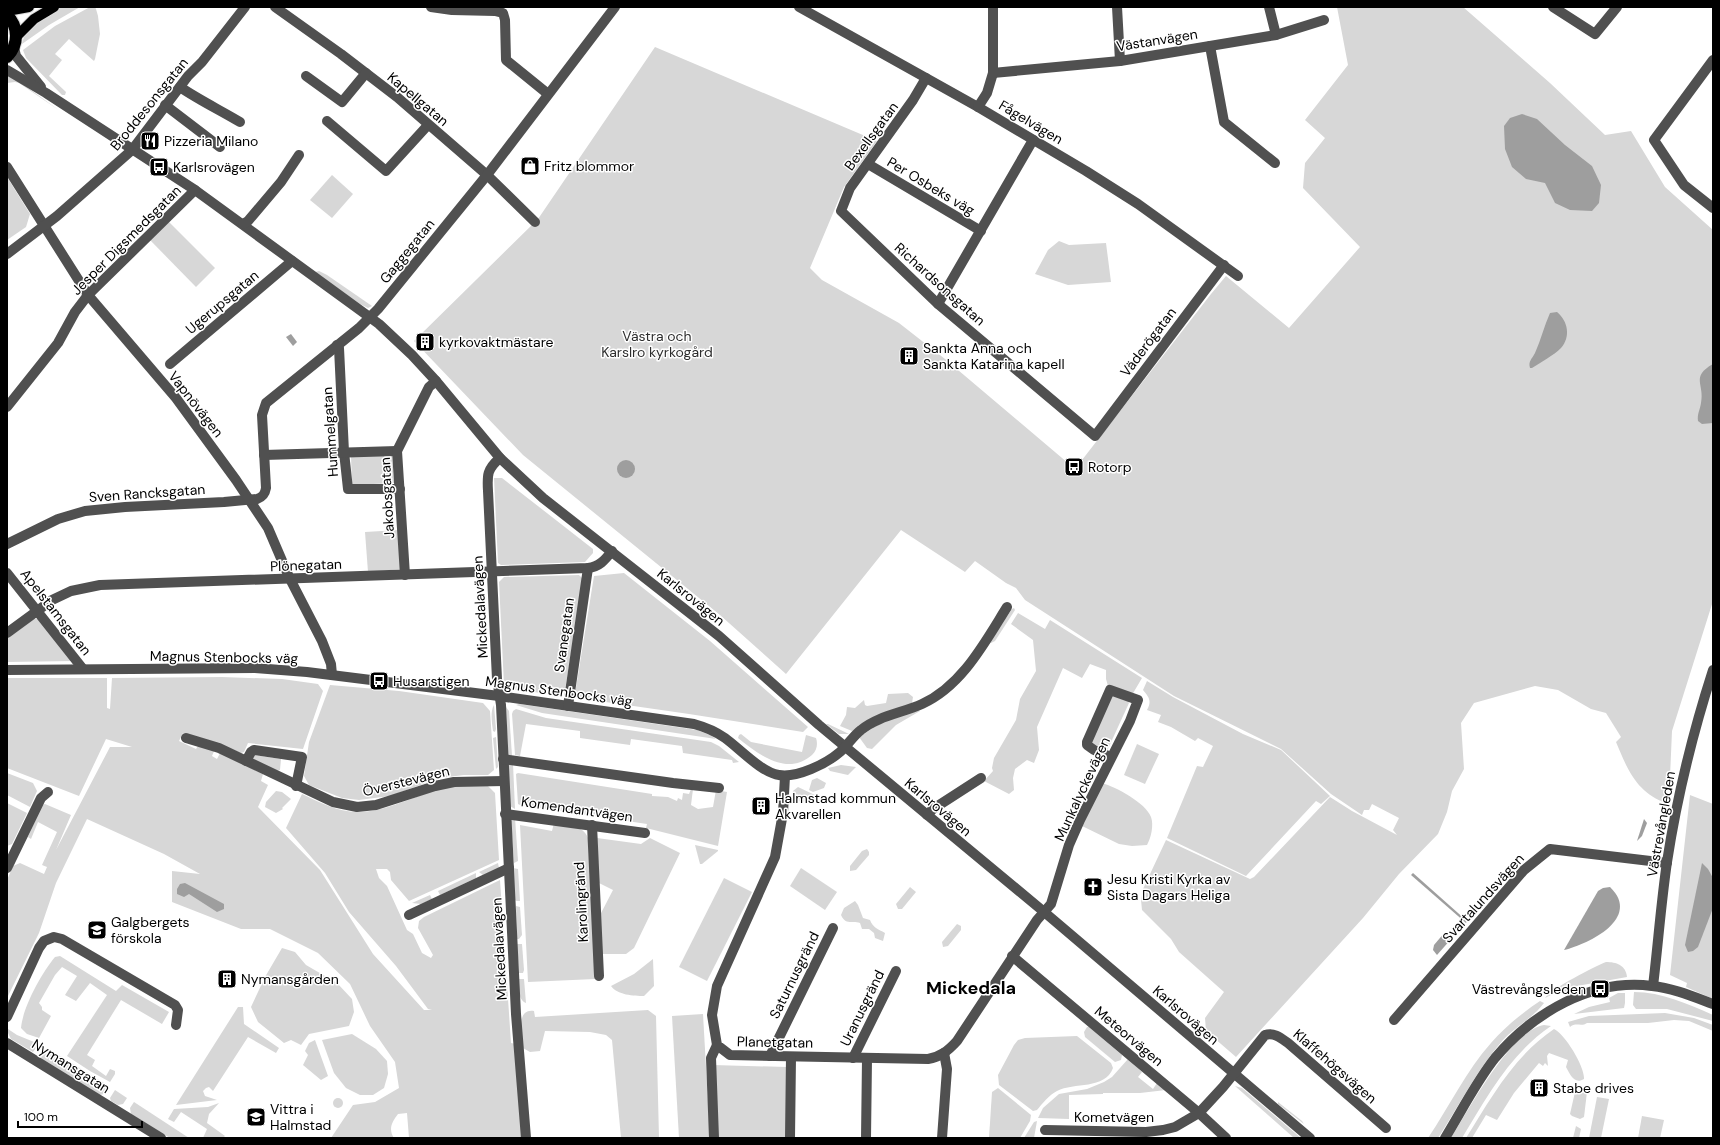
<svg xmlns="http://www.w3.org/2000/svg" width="1720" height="1145" font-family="'DM Sans',sans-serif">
<rect width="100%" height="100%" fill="#fff"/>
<!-- green -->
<g fill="#d7d7d7">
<path d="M61,7h19l-31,18 -27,19c4,-19 22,-29 39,-37z"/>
<path d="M90,7h5l1,2 2,7 2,18 -5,25 -1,2 -25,-22 -14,15 7,6 -13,16 17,16 -1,3h-3l-36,-37 -3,-8 32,-24z"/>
<path d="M1337,7h126l87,76 55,52 26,-4 34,56 48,43v371l-41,130 -2,46 -7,25c-28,-12 -36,-34 -47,-60l5,-5 -15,-24 -15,-4 -33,-19 -23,-4 -61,17 -13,20 3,46 -12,22 -5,21 -9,22 -39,40 -36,44 -127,139 -30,-26 -1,-13 19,-26 -45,-40 -8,-13 -29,-29 -1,-10 2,-11 23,-49 84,39 4,-2 76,-80 22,14 45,24 -4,-5 6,-12 -27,-14 -3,6h-5l-2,5 -31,-21 -50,-45 -107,-53 -149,-96 -9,-12 -10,-5 -31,-22 -10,11 -64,-42 -115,144 -66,-59 -197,-160 -109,-114 124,-122 117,-172 222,94 -33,46 -34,81 12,12 77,43 46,36 130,110 136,-175 15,-18 63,52 71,-81 -57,-59 2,-25 20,-25 -20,-18 43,-55z"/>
<path d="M7,75l10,5 43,31 -41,-28 -4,-1 -8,1z"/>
<path d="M332,175l21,19 -21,24 -22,-18z"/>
<path d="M7,177l23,37 -4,13 -19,13z"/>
<path d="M169,222l46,46 -19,19 -46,-47z"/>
<path d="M1059,241l10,4 37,-2 5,39 -43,3 -33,-11 13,-24z"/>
<path d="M319,271l8,4 45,31 -4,2 -8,-4 -45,-32z"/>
<path d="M392,454l2,29 -42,2 -1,-29z"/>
<path d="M494,478h8l91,71v4l-8,9 -84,3 -3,-2z"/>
<path d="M399,530l2,39 -33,3 -3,-40z"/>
<path d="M624,573l86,68 98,86 -5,5 -114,-18 -111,-16 -3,-4 19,-118z"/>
<path d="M579,575l4,4 -18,111 -6,5 -51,-6 -4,-4 -5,-103 5,-5z"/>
<path d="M1014,608l1,2 -20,31 -4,2 -1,-1 22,-33z"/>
<path d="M1018,613l27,16 5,-9 92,58 -10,17 -24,-9 -2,-7v-9l-16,-6 -8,14 -19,-10 -26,59 2,23 -5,13 -7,-3 -12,9 -2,9 1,12 -5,4 -25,-13 9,-10 -1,-3 2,-10 22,-38 4,-21 16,-28 -3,-31 -22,-16z"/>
<path d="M34,619h4l36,42 -67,1v-23z"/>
<path d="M222,677l60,2 36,5 5,7 -20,58 -55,-6 -4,9 -3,1 -19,-8 -39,-12 -4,8 17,8 4,-6 15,6 -3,7 5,3 3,-6 43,21 -2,7 7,4 -10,22 62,63 53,84 51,56h8l-4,-1 -32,-43 -47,-54 -24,-39 -39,-45 16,-34c17,8 36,18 55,18 27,0 51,-13 76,-21 18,-6 36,-6 55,-5l7,7 4,67 -90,41 -18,-21 -1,-8 -3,-3h-11l3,9 8,8 20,44 6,4 9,19 9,5 2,-3 -15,-27 1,-7 5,-4 76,-37 11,163 5,1 7,94h-114l-2,-25 -9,1c-6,8 -10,15 -4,24h-63l22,-33 22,-3 24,-14 -4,-26 -25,-36 -20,-42 -32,-31 -48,-24h-29l-69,-27v-31l28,3 -36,-20 -77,-35 -31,64 -17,50 -32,65v-118l6,-14 7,-3 24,11 3,-7 -5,-2 15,-33 -19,-10 -7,17 -3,-2 14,-32 3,-1 26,11 -15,35 54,-103h22l-26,-8 -27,57 -72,-28v-90h100v30l3,1 2,-31z"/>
<path d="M1147,681l26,16 70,37 38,16 49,46 -9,8 -5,-3 -70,75 -79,-38 30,-72 6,1 10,-21 -15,-8 -3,3 -24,-14 -13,-5 3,-7 -14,-5c5,-9 2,-13 -4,-20z"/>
<path d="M330,685l69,6 84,12 7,8 4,59 -6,5h-24l-24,3 -50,18 -31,4 -17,-2 -33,-13 -5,-9 5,-34z"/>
<path d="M908,693l5,4 -1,6 -60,28 -12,-5 6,-11 1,-8 8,1 9,-8 1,5 2,1 19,-3 2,-9z"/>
<path d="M1111,694l16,5 2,4 -22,48 -18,-7z"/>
<path d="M519,704l178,26 13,5 6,4 -174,-26 -26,-8z"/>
<path d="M494,705l2,24 -1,3 -2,-1c-1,-8 -3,-20 1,-26z"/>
<path d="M506,707l3,4 3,45 -4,-1z"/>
<path d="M516,709l30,9 165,24 8,4 20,16 -6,1 -1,-3 -49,-7 -1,-7 -51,-7 -1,6 -50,-7v-7l-54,-7 -6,32 -5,-1 -3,-41 1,-3z"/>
<path d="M918,710l2,1 -24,14 -24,24 -5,-1 -8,-11 22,-14z"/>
<path d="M826,724h2l21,10h-10z"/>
<path d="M741,734l10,8 51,10 4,-17 10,3c2,6 1,12 -4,17 -25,22 -54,-1 -74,-17l1,-3z"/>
<path d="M496,737l2,30 -2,2 -3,-31z"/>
<path d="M1137,744l22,10 -14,30 -21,-9z"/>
<path d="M254,755l27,4 -1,11 -3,1 -24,-10 -1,-5z"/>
<path d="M508,761l5,3 2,45 -5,-3z"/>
<path d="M841,765l15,2 -8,8 -18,-4 -2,-3z"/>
<path d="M7,773l26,10 4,8 -7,16 -23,-12z"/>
<path d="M518,773l134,21v2l16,1 9,4 1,-3 4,2 1,-7 6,1 2,-5h2l-2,16 7,4 15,-2 3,-17 11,2 -9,54 -72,-18 1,-4 -127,-19 -2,-1 -2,-30z"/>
<path d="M817,778l9,5 -2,5 -11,4 -4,-2 3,-10z"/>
<path d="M1102,783c14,4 44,20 49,34 3,8 0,21 -4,28l-15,1 -13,-2 -37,-18z"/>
<path d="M798,787l19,9 -7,1v5l-17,-1v-10z"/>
<path d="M276,791l6,1 9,7 -9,9 1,1 -7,4 -11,-6 1,-5z"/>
<path d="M1690,795l23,9v195l-27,-12 1,-4 -17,-8z"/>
<path d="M7,803l20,10 -15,31 -5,2z"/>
<path d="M515,818l3,43 -4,2 -3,-42z"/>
<path d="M554,823c13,3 29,1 34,15l7,141 -67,3 -8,-157 32,6z"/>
<path d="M597,838l44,6 9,-6 30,15 -46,95 -8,6h-25l-2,-37 14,-27 -14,-7z"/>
<path d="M695,845l23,5v1l-16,13h-2z"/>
<path d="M867,849l2,3v3l-13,15 -6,1v-5l12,-15z"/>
<path d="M498,863l1,5 -16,7 -4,-3z"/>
<path d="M513,868l5,1 2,32h-3l-3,-1z"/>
<path d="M801,868l36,24 -12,18 -35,-24z"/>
<path d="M476,873v5l-36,17 -2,-4z"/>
<path d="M724,878l28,14 -45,89 -28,-14z"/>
<path d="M910,887l6,5 -14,17h-4l-2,-5z"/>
<path d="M430,895l2,4 -11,5 -9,-1z"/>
<path d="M855,901l3,4 5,13 7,2c3,8 8,9 15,13l-2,8 -8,-3 -1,-5 -5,-4h-7l-2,-6c-8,-3 -14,3 -19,-8l3,-7z"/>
<path d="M516,906l4,1 2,28 -3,4h-2z"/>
<path d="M957,924l4,2v4l-13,16 -5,1 -1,-5z"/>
<path d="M517,944h5l2,26 -1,3h-4z"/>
<path d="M282,948l13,4 11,13 31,18 15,16 2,13 -5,14 -40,8 -8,11 -10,-5 -7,3 -26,-21 -7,-15 14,-30z"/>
<path d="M60,956l56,35 6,-6 47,27 -7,12 -41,-24 -34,55 8,5 -3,6 14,10 4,-7 5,2v3l-5,8 -20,-11 -23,-15 40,-61 -17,-12 -14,18 -11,-6 12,-19 -15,-9 -7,8 -16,28 3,4v3l9,6 -12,22 -12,-4 -6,-6c2,-21 20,-54 34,-71z"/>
<path d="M653,959l1,27 -10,10c-10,0 -27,-1 -33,-10l23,-12z"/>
<path d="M1606,962c10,0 20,3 21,15l-50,9 -14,7 -2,-3 -16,8c7,-10 49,-31 61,-36z"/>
<path d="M519,979h5l2,24c-9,-4 -6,-15 -7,-24z"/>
<path d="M1634,992c28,0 54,12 79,23v6l-46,-12h-31l-3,-4z"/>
<path d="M1618,993h7v10l-1,5 -50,6 15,-7 21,-5 -1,-4z"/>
<path d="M1540,1001l4,2c-11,15 -29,24 -41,37 -26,29 -44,66 -65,98h-10c21,-31 38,-67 63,-95 14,-16 31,-30 49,-42z"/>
<path d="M238,1007h5l1,17 35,24 -3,5 -28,-16 -35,54 -4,-4 -3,1 -3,3 2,5 12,4 -41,5z"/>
<path d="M648,1010l8,6 3,122h-38l-9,-98 -6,-5 -16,-3 -45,-1 -5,20 -10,1 -7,-4c-1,-11 -8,-40 11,-37l1,6z"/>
<path d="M1665,1013l29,5 19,7v6l-24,-10 -15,-1 -26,3h-61c-5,4 -12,-1 -17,4l-2,-5 21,-6z"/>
<path d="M703,1014l7,124h-31l-7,-122z"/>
<path d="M1544,1025l7,1c-41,28 -64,71 -89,112h-11c17,-27 60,-108 93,-113z"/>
<path d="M1087,1027h2l33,28 -1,5 -6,2 -30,-25 -1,-5z"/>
<path d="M8,1029l9,6 22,9 -6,8 -22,-13 -3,-6z"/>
<path d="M1554,1029c11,5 31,38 30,50 -10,6 -14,-5 -18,-12l2,-7 -19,-7 -2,3 1,10 -3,-3 -2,3 -4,-3 -25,30 -17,27 -11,-5 -14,23h-6c25,-40 48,-82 88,-109z"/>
<path d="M352,1034l24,15 11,12 1,13 -4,14 -11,7h-13l-14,-7 -12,-15 -12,-33z"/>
<path d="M1077,1036l34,27 2,5c-8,22 -39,14 -56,23 -8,4 -15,13 -20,19l-4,1 -34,-26 -1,-10 16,-30 4,-5 7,-2z"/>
<path d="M315,1040l13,36 -7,4 -18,-15 5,-10 -3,-4 4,-8z"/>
<path d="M47,1048l62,38 -5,8 -4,1 -58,-36 -1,-2z"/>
<path d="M1128,1059l14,13 -4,5 15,12 4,-6 9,7 -26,3h-37v1l-34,1v24l-31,-1 5,-10 16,-14 28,-5 17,-7 8,-5z"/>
<path d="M713,1065l74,2v71h-69z"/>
<path d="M1235,1086l7,2 59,50h-7z"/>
<path d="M998,1088l33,27 -1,6 -10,17h-31l3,-46z"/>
<path d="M115,1090l12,8 -4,6 -5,1 -7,-4 -1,-3z"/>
<path d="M1579,1090l8,2 -3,25 -4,2 -8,-3 -2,-2 5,-22z"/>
<path d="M1597,1097l12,2 -8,39h-12z"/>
<circle cx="338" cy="1103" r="5"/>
<path d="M134,1102l55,36h-19l-39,-24 -1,-6z"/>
<path d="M1278,1102l24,19 2,3 -26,-20z"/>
<path d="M219,1103l-10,11 -2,9 18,13 -2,2h-20l4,-9 -26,-17 -7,10 -6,-3 6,-10 34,-2z"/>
<path d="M1642,1116l22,4 -4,18h-22z"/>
<path d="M1037,1121l-3,17h-10l10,-16z"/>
<path d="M1576,1126l5,3 -2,9h-6z"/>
</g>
<!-- water -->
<g fill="#9e9e9e">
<path d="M1522,114l15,5 28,26 27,21 9,19 -2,18 -7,8 -22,-1 -15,-7 -10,-20 -19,-4 -14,-12 -7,-18 -1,-23 6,-8z"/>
<path d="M1557,312c11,9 14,25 4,36 -7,7 -21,15 -29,20h-2c-2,-7 2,-9 5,-15 6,-13 9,-27 15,-40z"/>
<path d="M291,334l6,8 -4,4 -7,-9z"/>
<path d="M1713,364v59l-11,1 -4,-3c-1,-7 2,-11 3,-18 4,-19 -11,-26 12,-39z"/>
<circle cx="626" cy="469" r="9"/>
<path d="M1644,819l3,4 -5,13 -5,5z"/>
<path d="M1702,863l6,6 5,9v30l-15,39 -5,4 -5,1 -3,-7z"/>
<path d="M1413,873l54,48 -1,2 -55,-48z"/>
<path d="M185,883l39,21v5l-7,3 -28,-18 -5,3 -7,-3v-5l3,-5z"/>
<path d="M1610,887c32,31 -21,57 -46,63l34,-59 5,-3z"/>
<path d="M1445,932l7,4v2l-15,17 -4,-5 1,-5z"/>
</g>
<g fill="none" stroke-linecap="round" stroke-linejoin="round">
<!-- major casing -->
<g stroke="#dbdbdb" stroke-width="12">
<g id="major">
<path d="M7,11l22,-4"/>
<path d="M16,37l18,-18 20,-12"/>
</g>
</g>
<!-- highway casing -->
<g stroke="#dbdbdb" stroke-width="14">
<path id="highway" d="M7,15c12,12 12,29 0,42"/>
</g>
<!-- minor -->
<g stroke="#505050" stroke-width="10">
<path d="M275,7l66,47 56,43 90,78 48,47"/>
<path d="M431,7l21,3 43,1 8,2 2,7 1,40 42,34"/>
<path d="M799,7l179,100 108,64 52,33 100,72"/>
<path d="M1117,7l3,54"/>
<path d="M1269,7l7,28"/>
<path d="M1553,7l42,27 22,-27"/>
<path d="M1210,46l14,76 51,41"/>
<path d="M14,47l2,9 25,31"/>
<path d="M1713,60l-59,80 30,45 29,23"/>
<path d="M7,70l39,23 149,97 184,134 33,31 24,26 64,77 43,40 176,138 100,89 224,186 267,227"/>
<path d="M993,73l127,-12 156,-26 48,-15"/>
<path d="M306,76l36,26 24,-29"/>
<path d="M926,78l-13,22 -63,88 -9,23 97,93 157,132 129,-171"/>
<path d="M180,87c19,13 40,23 60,35"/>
<path d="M165,105l55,42"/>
<path d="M978,107l9,-14 6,-20v-66"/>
<path d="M327,121l59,50 42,-46"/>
<path d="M868,164l113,67"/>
<path d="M7,167l81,128 88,103 60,82 32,48 21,49 33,64 9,23 1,11"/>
<path d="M243,224l5,-3 33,-39 18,-27"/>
<path d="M7,254l50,-38 75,-66 56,-74 14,-14 43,-55"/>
<path d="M938,304l95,-164"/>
<path d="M337,345l2,3 5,104 4,37h52"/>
<path d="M170,364l122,-103"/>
<path d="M7,407l51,-64 17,-31 13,-17 107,-105"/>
<path d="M264,455l133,-4"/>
<path d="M500,458c-13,11 -13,17 -12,33l9,188 4,26 15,309 10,124"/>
<path d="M7,544l51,-25 27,-8 40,-4 99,-5 33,-3c6,-2 8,-5 9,-11l-4,-73 4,-12 93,-75 19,-19 109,-134 128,-168"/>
<path d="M7,573l76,96"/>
<path d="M405,575l-8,-124 32,-64 7,-6"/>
<path d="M7,633l45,-33 19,-9 29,-6 488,-17c11,-1 17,-8 24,-17"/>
<path d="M7,670l248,-2 52,4 192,24 195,28c11,3 21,7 31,14 14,10 37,35 54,37 18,3 47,-11 61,-23 8,-7 13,-16 21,-22 17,-14 41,-17 61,-26 40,-18 63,-62 85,-97"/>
<path d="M568,706l20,-138"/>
<path d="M186,738l33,10 114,54 24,5 19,-2 59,-19 19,-4 50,-1"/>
<path d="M503,759l170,24 46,5"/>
<path d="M246,761l5,-9 3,-2 48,7 -6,29"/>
<path d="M785,776l-2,37 -8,44 -58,129 -5,29 5,30 13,10 198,4c12,-2 20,-8 29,-18l80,-121 14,-16 18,-59 11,-25 50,-99 8,-21 -28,-10 -23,52v3l7,5 17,7"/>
<path d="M505,814l140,19"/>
<path d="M927,815l6,-6 48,-31"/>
<path d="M592,825l7,151"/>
<path d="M7,868l34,-70 7,-6"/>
<path d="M409,915l100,-47"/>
<path d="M1012,956l187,157 27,25"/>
<path d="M1653,986c5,-41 8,-83 14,-124 10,-65 26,-130 46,-192"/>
<path d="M7,1017l32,-69 5,-7 10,-4 8,2 113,66 3,5 -2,15"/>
<path d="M1394,1020l130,-150 26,-21 117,14"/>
<path d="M7,1043l154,95"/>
<path d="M770,1056l63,-128"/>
<path d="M853,1058l43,-87"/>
<path d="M1045,1130l101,2 17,-2 12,-3 24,-14 24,-26 42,-52c9,-3 16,3 23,8l98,85"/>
<path d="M714,1138l-3,-80 6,-13"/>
<path d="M790,1138l1,-81"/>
<path d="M866,1138l1,-79"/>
<path d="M942,1138l5,-69 -3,-16"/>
<path d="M1445,1138c16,-26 31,-56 50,-80 38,-45 97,-80 157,-72 21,2 42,11 61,18"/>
</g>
<!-- major -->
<use href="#major" stroke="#000" stroke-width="10"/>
<!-- highway -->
<use href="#highway" stroke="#000" stroke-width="12"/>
</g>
<!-- icons -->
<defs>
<g id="restaurant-square" transform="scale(1)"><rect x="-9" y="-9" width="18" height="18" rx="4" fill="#000" stroke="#fff"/><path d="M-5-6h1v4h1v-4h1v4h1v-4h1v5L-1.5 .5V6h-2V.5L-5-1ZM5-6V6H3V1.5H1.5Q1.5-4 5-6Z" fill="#fff"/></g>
<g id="shop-square" transform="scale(1)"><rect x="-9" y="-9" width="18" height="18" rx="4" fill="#000" stroke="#fff"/><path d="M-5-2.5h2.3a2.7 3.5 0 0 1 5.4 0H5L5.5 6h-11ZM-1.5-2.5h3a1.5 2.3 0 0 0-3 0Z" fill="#fff"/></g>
<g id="bus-square" transform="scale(1)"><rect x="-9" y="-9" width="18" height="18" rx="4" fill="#000" stroke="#fff"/><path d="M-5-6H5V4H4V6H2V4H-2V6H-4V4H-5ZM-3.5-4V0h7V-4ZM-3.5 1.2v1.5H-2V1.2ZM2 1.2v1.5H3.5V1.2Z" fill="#fff"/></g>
<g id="building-square" transform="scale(1)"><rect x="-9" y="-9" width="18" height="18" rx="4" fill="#000" stroke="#fff"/><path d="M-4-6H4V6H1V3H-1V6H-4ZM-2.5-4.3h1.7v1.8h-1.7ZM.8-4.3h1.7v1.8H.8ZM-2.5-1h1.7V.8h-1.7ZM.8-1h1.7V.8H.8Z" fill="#fff"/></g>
<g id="church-square" transform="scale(1)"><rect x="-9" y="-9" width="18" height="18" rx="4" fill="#000" stroke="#fff"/><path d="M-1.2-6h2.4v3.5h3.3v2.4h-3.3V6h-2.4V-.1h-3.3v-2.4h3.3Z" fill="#fff"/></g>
<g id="school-square" transform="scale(1)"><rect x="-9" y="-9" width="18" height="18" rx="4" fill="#000" stroke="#fff"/><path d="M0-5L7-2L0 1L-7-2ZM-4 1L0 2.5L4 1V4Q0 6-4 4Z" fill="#fff"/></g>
</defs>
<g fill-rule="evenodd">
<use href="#restaurant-square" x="150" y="141"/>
<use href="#shop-square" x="530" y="166"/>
<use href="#bus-square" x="159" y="167"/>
<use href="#building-square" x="425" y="342"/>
<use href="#building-square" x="909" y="356"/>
<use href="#bus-square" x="1074" y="467"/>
<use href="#bus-square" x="379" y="681"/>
<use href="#building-square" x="761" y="806"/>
<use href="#church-square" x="1093" y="887"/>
<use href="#school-square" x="97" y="930"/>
<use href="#building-square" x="227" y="979"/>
<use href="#bus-square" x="1600" y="989"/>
<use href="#building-square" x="1539" y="1088"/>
<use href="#school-square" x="256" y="1117"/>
</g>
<g text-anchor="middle" stroke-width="3" stroke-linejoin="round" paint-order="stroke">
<!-- street labels -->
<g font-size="14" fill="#000" stroke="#fff">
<text transform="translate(1157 40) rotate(-9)" y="5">Västanvägen</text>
<text transform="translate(418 99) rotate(40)" y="5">Kapellgatan</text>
<text transform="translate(149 104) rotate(-51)" y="5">Broddesonsgatan</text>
<text transform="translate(1031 122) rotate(31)" y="5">Fågelvägen</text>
<text transform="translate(871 136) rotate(-54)" y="5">Bexellsgatan</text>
<text transform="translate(931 186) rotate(31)" y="5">Per Osbeks väg</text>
<text transform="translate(126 240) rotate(-45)" y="5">Jesper Digsmedsgatan</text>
<text transform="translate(407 251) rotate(-51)" y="5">Gaggegatan</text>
<text transform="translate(940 284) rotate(42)" y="5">Richardsonsgatan</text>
<text transform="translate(222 302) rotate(-40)" y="5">Ugerupsgatan</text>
<text transform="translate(1148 342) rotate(-53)" y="5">Väderögatan</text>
<text transform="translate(196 404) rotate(52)" y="5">Vapnövägen</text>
<text transform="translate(330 432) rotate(-94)" y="5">Hummelgatan</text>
<text transform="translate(147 493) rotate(-4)" y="5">Sven Rancksgatan</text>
<text transform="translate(387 498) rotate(-93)" y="5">Jakobsgatan</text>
<text transform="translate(306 565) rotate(-2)" y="5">Plönegatan</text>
<text transform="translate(691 597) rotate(39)" y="5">Karlsrovägen</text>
<text transform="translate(480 607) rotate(-93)" y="5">Mickedalavägen</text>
<text transform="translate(56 612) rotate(52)" y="5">Apelstamsgatan</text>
<text transform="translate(564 635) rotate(-82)" y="5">Svanegatan</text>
<text transform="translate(224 657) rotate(1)" y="5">Magnus Stenbocks väg</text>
<text transform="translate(559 691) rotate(8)" y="5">Magnus Stenbocks väg</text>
<text transform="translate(406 781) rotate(-14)" y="5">Överstevägen</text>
<text transform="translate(1082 789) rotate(-65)" y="5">Munkalyckevägen</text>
<text transform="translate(938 807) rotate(40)" y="5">Karlsrovägen</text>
<text transform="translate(577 809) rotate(8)" y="5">Komendantvägen</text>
<text transform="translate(1661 824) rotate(-80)" y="5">Västrevångleden</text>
<text transform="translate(1483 898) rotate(-48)" y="5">Svartalundsvägen</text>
<text transform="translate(581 902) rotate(-93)" y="5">Karolingränd</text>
<text transform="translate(499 949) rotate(-93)" y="5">Mickedalavägen</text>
<text transform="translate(794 975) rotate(-64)" y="5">Saturnusgränd</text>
<text transform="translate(862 1008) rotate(-64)" y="5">Uranusgränd</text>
<text transform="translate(1186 1015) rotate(41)" y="5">Karlsrovägen</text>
<text transform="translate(1129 1036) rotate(40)" y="5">Meteorvägen</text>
<text transform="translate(775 1042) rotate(1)" y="5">Planetgatan</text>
<text transform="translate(71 1066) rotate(32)" y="5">Nymansgatan</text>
<text transform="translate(1335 1066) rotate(41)" y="5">Klaffehögsvägen</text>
<text x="1114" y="1122">Kometvägen</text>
</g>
<!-- poi labels -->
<g font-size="14" fill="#000" stroke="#fff" text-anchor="start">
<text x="164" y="146">Pizzeria Milano</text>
<text x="544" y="171">Fritz blommor</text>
<text x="173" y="172">Karlsrovägen</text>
<text x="439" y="347">kyrkovaktmästare</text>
<text x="923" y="353">Sankta Anna och<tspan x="923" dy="16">Sankta Katarina kapell</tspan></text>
<text x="1088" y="472">Rotorp</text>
<text x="393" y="686">Husarstigen</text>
<text x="775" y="803">Halmstad kommun<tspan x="775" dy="16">Akvarellen</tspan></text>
<text x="1107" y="884">Jesu Kristi Kyrka av<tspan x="1107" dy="16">Sista Dagars Heliga</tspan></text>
<text x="111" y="927">Galgbergets<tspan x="111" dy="16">förskola</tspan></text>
<text x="241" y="984">Nymansgården</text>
<text x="1586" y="994" text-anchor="end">Västrevångsleden</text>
<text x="1553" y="1093">Stabe drives</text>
<text x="270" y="1114">Vittra i<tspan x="270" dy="16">Halmstad</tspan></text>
</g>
<!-- park labels -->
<g font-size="14" fill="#2e2e2e" stroke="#fff">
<text x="657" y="341">Västra och<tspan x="657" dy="16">Karslro kyrkogård</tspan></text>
</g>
<!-- district labels -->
<g font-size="18" font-weight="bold" fill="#000" stroke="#fff">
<text x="971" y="994">Mickedala</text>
</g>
</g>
<!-- border -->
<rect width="1720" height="1145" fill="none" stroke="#000000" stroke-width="16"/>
<!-- scale -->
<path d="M18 1121v6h124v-6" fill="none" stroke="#000000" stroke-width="2"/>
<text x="24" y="1121" font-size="12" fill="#000000" stroke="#ffffff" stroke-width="3" paint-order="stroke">100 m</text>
</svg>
